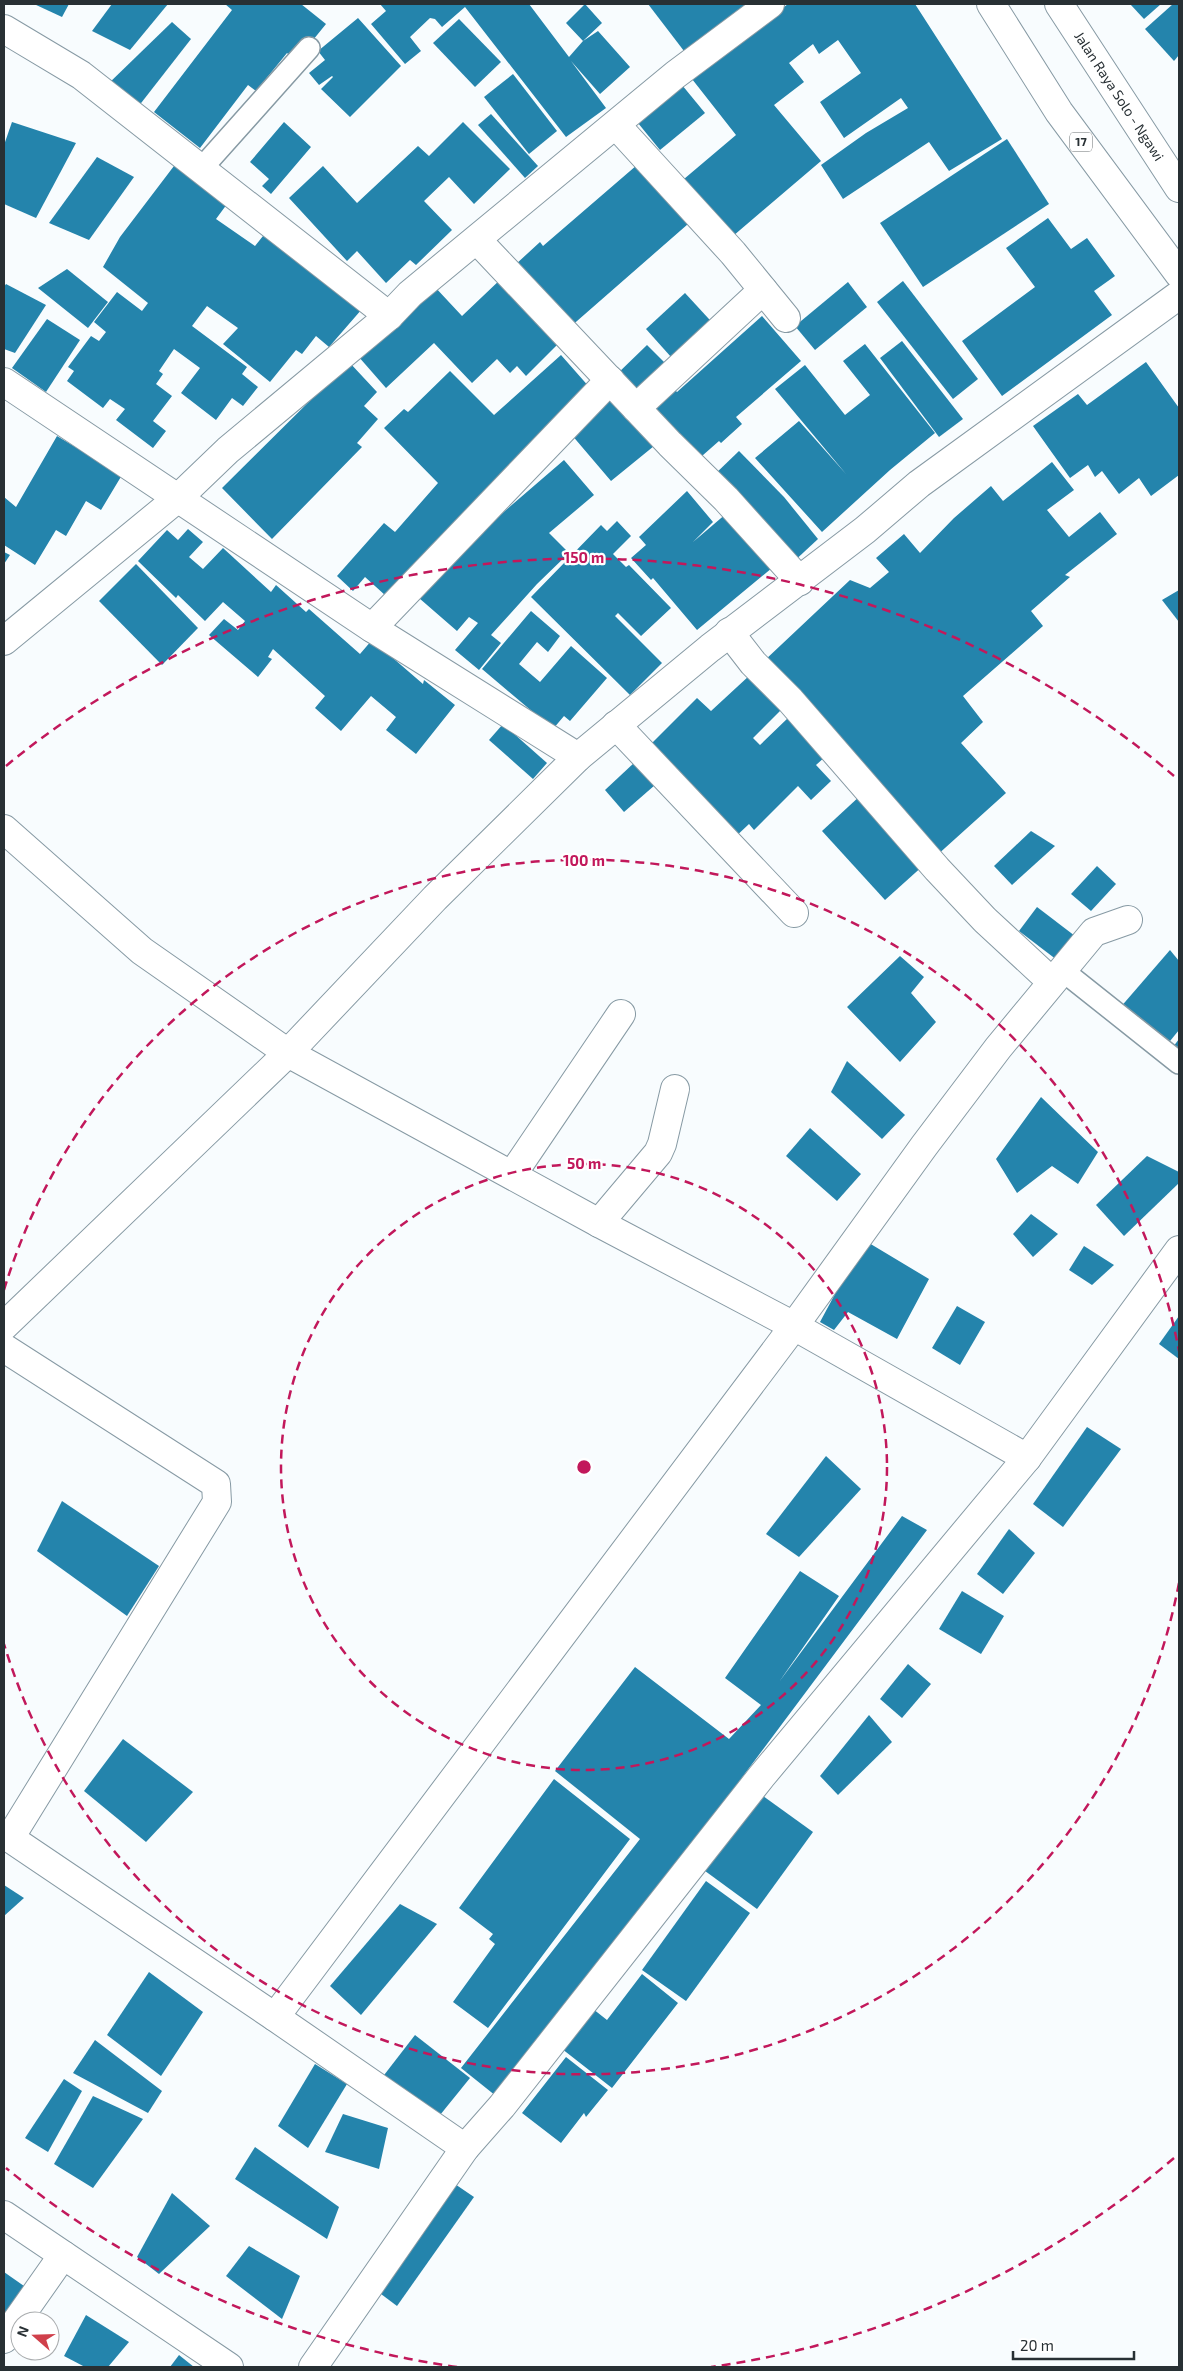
<svg xmlns="http://www.w3.org/2000/svg" width="1183" height="2371" font-family="'Exo 2',sans-serif">
<rect width="100%" height="100%" fill="#f8fcfe"/>
<!-- building -->
<g fill="#2484ac">
<path d="M34,4h35l-7,13z"/>
<path d="M112,4h56l-38,46 -38,-19z"/>
<path d="M225,4h76l25,20 -30,37 -9,-8 -31,38 -8,-6 -48,63 -46,-36 78,-102z"/>
<path d="M380,4h149l40,53 14,-16 -17,-18 19,-19 17,19 -19,18 15,-10 32,36 -30,27 -29,-33 35,47 -40,29 -101,-130 -23,20 -7,-8 -5,-1 -20,19 11,14 -16,13 -34,-40 15,-13z"/>
<path d="M648,4h98l-62,47z"/>
<path d="M788,4h127l87,135 -53,32 -20,-29 -86,57 -22,-34 45,-32 42,-25 -7,-10 -57,40 -24,-36 41,-29 -23,-33 -19,14 -6,-10 -24,19 15,19 -30,23 47,56 -88,75 -49,-57 52,-44 -44,-56z"/>
<path d="M1130,4h31l-17,15z"/>
<path d="M1173,4h6v51l-5,6 -29,-32z"/>
<path d="M358,18l43,48 -51,51 -29,-28 12,-12 -1,-1 -13,9 -10,-12 16,-13 -7,-9z"/>
<path d="M459,19l42,43 -26,25 -42,-44z"/>
<path d="M172,22l19,17 -53,68 -33,-20z"/>
<path d="M513,74l44,57 -28,23 -45,-57z"/>
<path d="M682,85l23,28 -45,37 -22,-27z"/>
<path d="M491,114l47,52 -13,12 -47,-53z"/>
<path d="M12,122l64,21 -40,75 -32,-14v-59z"/>
<path d="M284,122l27,25 -40,47 -9,-8 7,-7 -19,-17z"/>
<path d="M463,122l47,47 -36,35 -25,-27 -25,24 28,29 -36,35 -6,-5 -24,23 -29,-32 -10,10 -58,-63 34,-32 34,37 61,-57 11,10z"/>
<path d="M1007,139l42,65 -126,83 -43,-64z"/>
<path d="M97,157l37,20 -45,63 -40,-17z"/>
<path d="M177,162l53,38 -14,19 39,27 12,-15 95,78 -33,38 -13,-11 -14,18 -6,-4 -26,32 -47,-38 15,-16 -31,-22 -15,20 55,41 -5,7 16,13 -15,19 -11,-8 -16,22 -35,-27 19,-25 -26,-19 -15,22 4,3 -7,10 16,12 -19,25 13,10 -13,17 -37,-28 9,-11 -15,-10 -7,9 -36,-27 7,-10 -6,-4 23,-31 8,5 7,-9 -12,-10 23,-30 25,19 6,-8 -45,-36 17,-30z"/>
<path d="M637,165l51,59 -119,104 -54,-63 25,-23 3,4z"/>
<path d="M1048,218l23,31 16,-11 28,38 -21,15 18,24 -110,81 -40,-55 73,-54 -29,-39z"/>
<path d="M67,269l41,33 -20,26 -50,-40z"/>
<path d="M503,277l60,62 -37,37 -9,-10 -7,7 -13,-14 -25,24 -38,-40 -48,45 -28,-32 76,-70 28,30z"/>
<path d="M903,281l75,98 -25,20 -76,-97z"/>
<path d="M848,282l19,25 -52,43 -20,-24z"/>
<path d="M6,284l40,21 -31,48 -11,-4v-62z"/>
<path d="M685,293l35,38 -40,36 -34,-38z"/>
<path d="M762,316l39,45 -65,56 6,7 -21,19 -2,-2 -25,22 -80,-86 33,-32 32,32 -7,10 5,5z"/>
<path d="M47,319l33,21 -34,52 -34,-24z"/>
<path d="M902,341l61,78 -24,18 -59,-79z"/>
<path d="M865,344l70,89 -45,37 -68,62 -67,-74 44,-37 47,53 -71,-85 30,-24 40,50 25,-20 -27,-34z"/>
<path d="M561,355l37,42 9,-7 47,56 -43,35 -46,-54 -169,178 -31,-28 -12,14 -16,-15 47,-53 11,9 43,-49 -54,-55 20,-19 4,3 42,-41 44,44z"/>
<path d="M349,362l28,30 -13,14 14,13 -21,24 5,4 -90,92 -50,-51z"/>
<path d="M1146,362l33,46v67l-28,21 -12,-18 -20,16 -17,-23 -7,6 -7,-12 -18,13 -37,-52 45,-32 9,11z"/>
<path d="M57,436l65,39 -21,35 -15,-9 -20,35 -10,-6 -21,35 -31,-20v-48l12,10z"/>
<path d="M739,451l45,46 34,42 -28,26 -78,-88z"/>
<path d="M564,460l30,35 -45,38 20,20 -32,31 -46,51 10,8 -22,27 -24,-20 23,-27 -9,-6 -12,14 -38,-33 65,-69z"/>
<path d="M1052,462l22,28 -27,20 22,27 31,-25 17,22 -52,41 5,2 -39,34 12,15 -80,70 20,26 -22,21 45,50 -71,64 -171,-196 86,-81 20,8 19,-16 -13,-14 28,-24 16,19 34,-35 37,-32 12,15z"/>
<path d="M687,491l26,31 -20,20 34,-29 45,55 -75,62 -44,-52 -2,2 -20,-22 15,-13 -7,-8z"/>
<path d="M617,521l14,15 -18,18 13,13 3,-2 42,43 -30,28 -23,-23 -3,3 47,47 -32,32 -99,-98 70,-72 6,6z"/>
<path d="M188,529l15,13 -14,15 14,12 20,-21 48,44 5,-7 30,27 3,-3 51,45 12,-14 51,44 1,-4 31,25 -39,49 -30,-24 10,-13 -25,-21 -30,35 -26,-23 10,-12 -52,-47 -5,8 4,2 -14,18 -49,-42 15,-16 14,11 7,-9 -22,-19 -18,19 -27,-26 -2,3 -38,-37 29,-31 11,10z"/>
<path d="M4,552l6,3 -6,9z"/>
<path d="M136,564l62,64 -36,37 -63,-64z"/>
<path d="M1179,590v32l-17,-22z"/>
<path d="M531,611l29,25 -12,16 -11,-10 -18,22 21,18 31,-36 36,32 -37,43 -6,-5 -11,13 -71,-60z"/>
<path d="M750,675l32,34 -29,29 7,7 29,-28 37,39 -10,9 15,16 -20,19 -13,-14 -44,44 -5,-6 -17,16 -86,-91 51,-51 14,13z"/>
<path d="M503,724l44,39 -14,16 -44,-39z"/>
<path d="M635,762l20,23 -31,27 -19,-22z"/>
<path d="M861,795l64,69 -40,36 -63,-69z"/>
<path d="M1031,831l24,15 -43,39 -18,-19z"/>
<path d="M1097,866l19,18 -25,27 -20,-17z"/>
<path d="M1037,907l38,29 -18,24 -38,-29z"/>
<path d="M1170,950l9,11v69l-13,16 -47,-37z"/>
<path d="M900,956l24,21 -13,16 25,29 -36,40 -53,-55z"/>
<path d="M1179,1039v19l-9,-7z"/>
<path d="M847,1061l58,54 -23,24 -51,-47z"/>
<path d="M1041,1097l57,55 -20,32 -26,-18 -35,27 -21,-34z"/>
<path d="M810,1128l51,46 -24,27 -51,-45z"/>
<path d="M1147,1156l32,16v11l-55,53 -28,-31z"/>
<path d="M1031,1214l27,20 -25,23 -20,-23z"/>
<path d="M864,1240l65,39 -32,60 -49,-27 -14,18 -14,-8z"/>
<path d="M1084,1246l30,19 -22,20 -23,-15z"/>
<path d="M957,1306l28,16 -25,43 -28,-17z"/>
<path d="M1179,1316v43l-20,-15z"/>
<path d="M1087,1427l34,22 -58,78 -30,-23z"/>
<path d="M826,1456l35,33 -62,68 -33,-23z"/>
<path d="M62,1501l97,65 -32,50 -90,-65z"/>
<path d="M902,1516l25,14 -426,570 -40,-32 179,-229 -85,-68 80,-104 94,72 32,-34 -36,-27 75,-107 39,25 -60,86z"/>
<path d="M1009,1529l26,24 -32,41 -26,-20z"/>
<path d="M962,1591l42,25 -23,38 -42,-25z"/>
<path d="M908,1664l23,20 -29,34 -22,-19z"/>
<path d="M869,1715l23,27 -54,53 -18,-19z"/>
<path d="M123,1739l70,53 -47,50 -62,-51z"/>
<path d="M554,1779l76,60 -142,189 -35,-26 42,-58 -6,-5 4,-5 -34,-26z"/>
<path d="M756,1791l57,41 -56,77 -56,-41z"/>
<path d="M706,1881l44,32 -64,88 -44,-31z"/>
<path d="M4,1885l20,13 -20,18z"/>
<path d="M400,1904l37,20 -76,91 -31,-29z"/>
<path d="M149,1972l54,40 -42,64 -54,-41z"/>
<path d="M642,1974l36,29 -66,85 -55,-43 31,-40 19,15z"/>
<path d="M415,2035l55,43 -34,42 -55,-41z"/>
<path d="M95,2040l67,51 -14,22 -75,-40z"/>
<path d="M566,2057l42,33 -22,27 -2,-4 -23,30 -39,-30z"/>
<path d="M315,2064l32,20 -39,64 -30,-22z"/>
<path d="M64,2079l18,12 -34,61 -23,-14z"/>
<path d="M93,2096l50,23 -50,69 -39,-24z"/>
<path d="M343,2114l45,14 -9,41 -54,-17z"/>
<path d="M255,2147l84,60 -12,32 -92,-60z"/>
<path d="M449,2180l25,17 -77,109 -24,-18z"/>
<path d="M172,2193l38,33 -51,48 -22,-17z"/>
<path d="M249,2246l51,30 -18,43 -56,-43z"/>
<path d="M4,2272l20,14 -20,43z"/>
<path d="M86,2315l43,27 -21,25h-23l-21,-11z"/>
<path d="M179,2355l15,12h-24z"/>
</g>
<g fill="none" stroke-linecap="round" stroke-linejoin="round">
<!-- service casing -->
<g stroke="#879aa4" stroke-width="24">
<g id="service">
<path d="M201,169l108,-121"/>
<path d="M1062,970l117,93"/>
</g>
</g>
<!-- minor casing -->
<g stroke="#879aa4" stroke-width="30">
<g id="minor">
<path d="M4,29l77,46 308,241"/>
<path d="M616,125l117,128 53,65"/>
<path d="M478,241l192,203 56,55 74,82"/>
<path d="M4,382l368,246 206,129"/>
<path d="M636,408l127,-118"/>
<path d="M372,628l238,-248"/>
<path d="M729,632l24,31 37,37 147,169 48,51 67,62"/>
<path d="M4,641l174,-143 50,-48 161,-134 21,-22 265,-219 95,-71"/>
<path d="M616,725l178,188"/>
<path d="M4,829l138,122 146,102 311,170 195,103 233,132"/>
<path d="M512,1175l109,-161"/>
<path d="M599,1223l59,-70 4,-9 13,-55"/>
<path d="M4,1348l212,136 1,18 -207,336"/>
<path d="M4,1834l271,183 190,131"/>
<path d="M275,2017l519,-691 130,-180 74,-98 96,-116 34,-12"/>
<path d="M4,2215l225,152"/>
<path d="M4,2339l59,-84"/>
<path d="M313,2367l152,-219 37,-42 259,-329 266,-319 152,-208"/>
</g>
</g>
<!-- tertiary casing -->
<g stroke="#879aa4" stroke-width="30">
<path id="tertiary" d="M4,1326l284,-273 147,-155 143,-141 132,-109 155,-118 54,-46 260,-189"/>
</g>
<!-- trunk casing -->
<g stroke="#879aa4" stroke-width="30">
<g id="trunk">
<path d="M991,4l68,108 120,162"/>
<path id="s1" d="M1059,4l120,184"/>
</g>
</g>
<!-- service -->
<use href="#service" stroke="#fff" stroke-width="21"/>
<!-- minor -->
<use href="#minor" stroke="#fff" stroke-width="28"/>
<!-- tertiary -->
<use href="#tertiary" stroke="#fff" stroke-width="28"/>
<!-- trunk -->
<use href="#trunk" stroke="#fff" stroke-width="28"/>
</g>
<!-- distance rings -->
<g fill="none" stroke="#c2185b" stroke-width="2.5" stroke-dasharray="9 6">
<circle cx="584" cy="1467" r="303"/>
<path d="M1179 1583A606 606 0 0 1 4 1644M4 1290A606 606 0 0 1 1179 1351"/>
<path d="M1174 2158A909 909 0 0 1 711 2367M457 2367A909 909 0 0 1 6 2168M6 766A909 909 0 0 1 1174 776"/>
</g>
<g text-anchor="middle" stroke-width="4.5" stroke-linejoin="round" paint-order="stroke">
<!-- shield labels -->
<rect fill="#fff" stroke="#686e71" stroke-width="1" x="1070" y="132.5" width="22" height="19" rx="4"/>
<g font-size="12" font-weight="bold" fill="#283034">
<text x="1081" y="146">17</text>
</g>
<!-- street labels -->
<g font-size="14" fill="#283034" stroke="#fff">
<text dy="5" stroke="none"><textPath href="#s1" startOffset="110">Jalan Raya Solo - Ngawi</textPath></text>
</g>
</g>
<circle cx="584" cy="1467" r="8" fill="#c2185b" stroke="#fff" stroke-width="2.5"/>
<g font-size="15" text-anchor="middle" font-weight="bold" fill="#c2185b" stroke="#fff" stroke-width="4.5" stroke-linejoin="round" paint-order="stroke">
<text x="584" y="563">150 m</text>
<text x="584" y="866">100 m</text>
<text x="584" y="1169">50 m</text>
</g>
<!-- border -->
<rect width="1183" height="2371" fill="none" stroke="#283034" stroke-width="10"/>
<!-- north arrow -->
<g transform="translate(35 2336) rotate(290)"><circle r="24" fill="#ffffff" stroke="#a9acae"/>
<path d="M0-4L9 19L0 12L-9 19Z" fill="#d0404b"/>
<text y="-8" font-size="14" font-weight="bold" text-anchor="middle" fill="#283034">N</text>
</g>
<!-- scale -->
<path d="M1013 2351v8h121v-8" fill="none" stroke="#283034" stroke-width="2.5"/>
<text x="1020" y="2351" font-size="15" fill="#283034" stroke="#ffffff" stroke-width="4" paint-order="stroke">20 m</text>
</svg>
